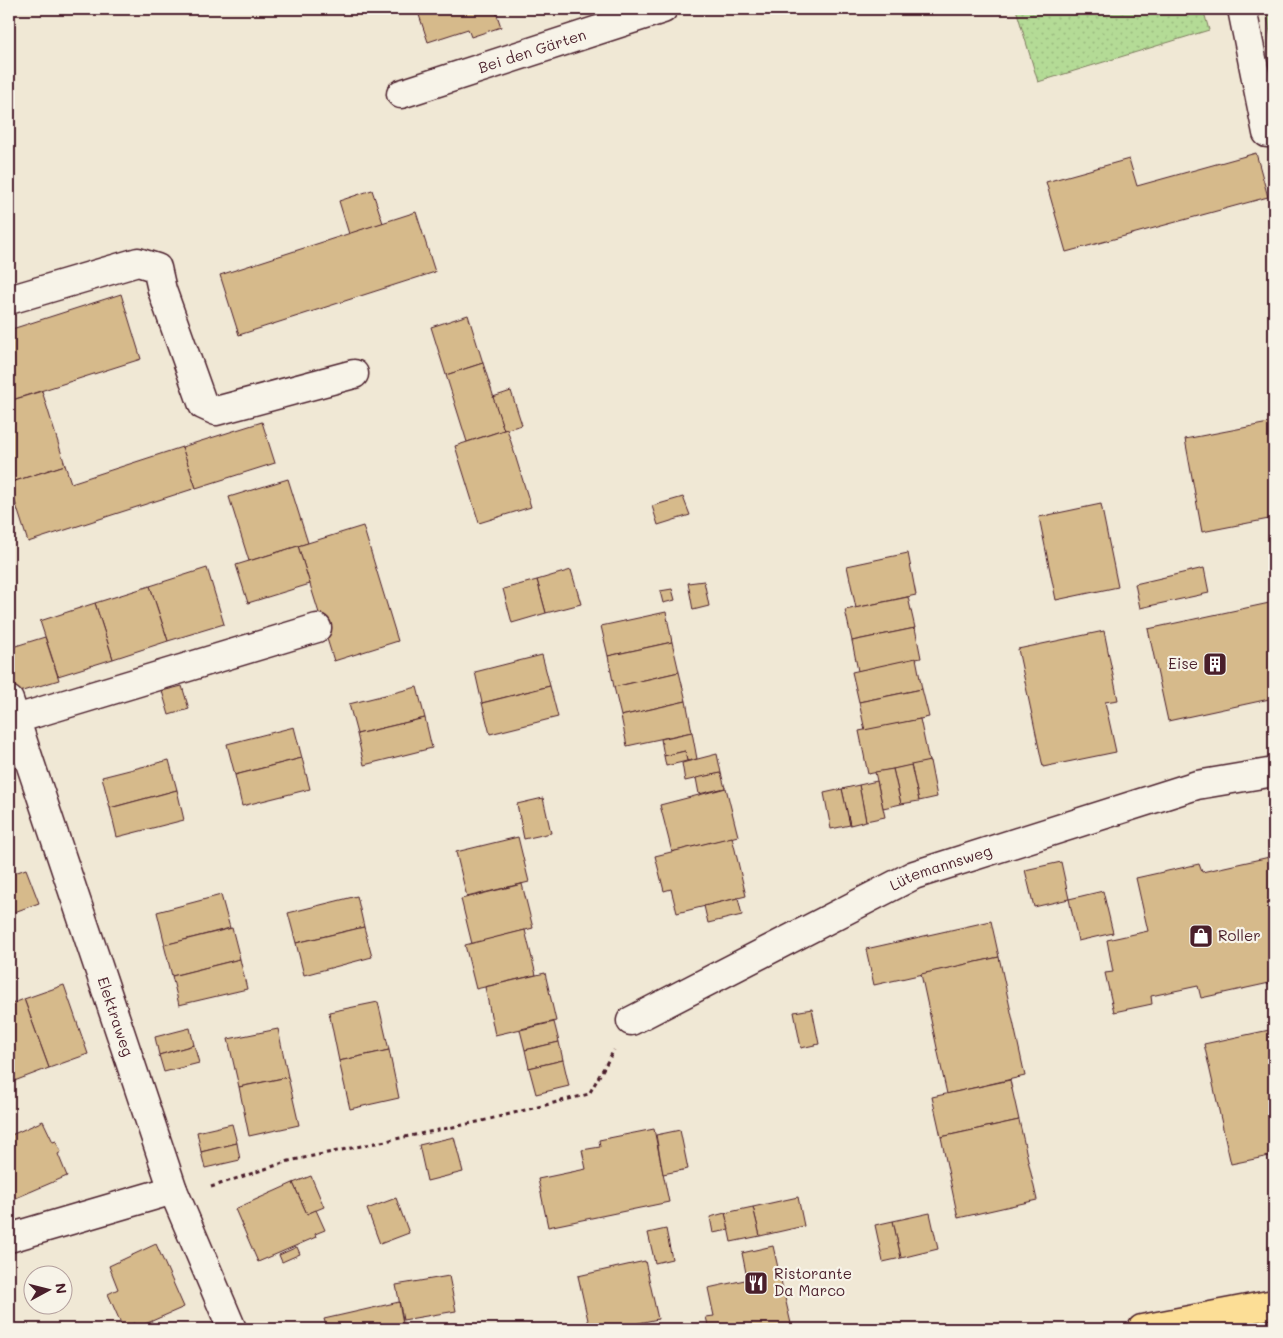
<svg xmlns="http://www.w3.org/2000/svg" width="1283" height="1338" font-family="Mali,sans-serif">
<defs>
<pattern id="green-dots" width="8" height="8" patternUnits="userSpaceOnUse" patternTransform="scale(1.25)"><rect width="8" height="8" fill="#b4db96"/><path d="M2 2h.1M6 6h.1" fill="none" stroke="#9cbc81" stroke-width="1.8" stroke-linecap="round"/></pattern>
</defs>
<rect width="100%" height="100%" fill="#f0e8d5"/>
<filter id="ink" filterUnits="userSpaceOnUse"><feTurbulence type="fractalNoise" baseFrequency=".02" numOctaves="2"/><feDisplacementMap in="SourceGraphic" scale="10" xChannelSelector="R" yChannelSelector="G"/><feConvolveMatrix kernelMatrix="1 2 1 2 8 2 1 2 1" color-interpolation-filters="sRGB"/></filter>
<g filter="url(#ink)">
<!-- green -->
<g fill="url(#green-dots)" stroke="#7f7d60">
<path d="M1016,9h187l6,21 -171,52z"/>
<path d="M1266,9h8v47z"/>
</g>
<!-- building -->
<g fill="#d6ba8b" stroke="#4a1f2b">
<path d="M417,9h78l6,18 -30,10 -3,-8 -40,13z"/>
<path d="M1256,153l12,44 -202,55 -20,-70 83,-23 8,27z"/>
<path d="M372,190l11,33 -34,11 -10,-33z"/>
<path d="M416,212l19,60 -196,63 -19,-60z"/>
<path d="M121,294l20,65 -132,42v-71z"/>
<path d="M468,315l15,48 -37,12 -15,-48z"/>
<path d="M483,363l21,67 -37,12 -21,-67z"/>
<path d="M42,391l23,74 -56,18v-82z"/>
<path d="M511,391l11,34 -18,5 -11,-33z"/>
<path d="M262,422l13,41 -79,25 -14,-41z"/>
<path d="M1274,422v96l-72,14 -17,-93z"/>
<path d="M507,429l24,78 -52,16 -24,-77z"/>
<path d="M182,447l14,41 -168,54 -19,-59 56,-18 6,18z"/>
<path d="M288,479l20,64 -59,18 -20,-64z"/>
<path d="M683,497l7,18 -32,10 -6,-19z"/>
<path d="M1101,504l17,83 -62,13 -17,-83z"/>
<path d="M363,526l35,115 -64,20 -36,-115z"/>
<path d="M298,546l12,38 -62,19 -12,-38z"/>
<path d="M908,553l8,42 -60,13 -9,-42z"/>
<path d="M207,568l17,56 -56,17 -18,-55z"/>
<path d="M1204,568l5,25 -69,15 -5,-24z"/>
<path d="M571,570l10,34 -35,9 -9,-33z"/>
<path d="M537,580l9,33 -34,10 -9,-34z"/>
<path d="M704,581l5,25 -16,4 -5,-27z"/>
<path d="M150,586l18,55 -55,18 -18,-56z"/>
<path d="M672,589l3,11 -12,3 -3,-12z"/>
<path d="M908,597l7,31 -63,13 -7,-31z"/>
<path d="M1274,602v96l-106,23 -20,-92z"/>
<path d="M95,603l18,56 -55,17 -18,-55z"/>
<path d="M666,612l6,30 -64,14 -7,-30z"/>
<path d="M915,628l6,30 -63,13 -6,-30z"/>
<path d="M1104,631l14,69 -13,2 11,50 -73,15 -25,-118z"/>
<path d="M45,637l14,43 -43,13 -7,-24v-21z"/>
<path d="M672,642l7,30 -65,15 -6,-31z"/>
<path d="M542,655l8,31 -68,17 -7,-31z"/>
<path d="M916,658l6,31 -63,13 -7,-30z"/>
<path d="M679,672l7,29 -65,15 -7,-29z"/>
<path d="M182,686l7,23 -20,6 -7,-24z"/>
<path d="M550,686l8,31 -68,17 -8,-31z"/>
<path d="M417,687l8,31 -68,16 -8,-30z"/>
<path d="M922,689l7,28 -64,14 -6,-29z"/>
<path d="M686,701l6,31 -65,14 -6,-30z"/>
<path d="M425,718l7,30 -68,17 -7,-31z"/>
<path d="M920,719l9,43 -61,12 -9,-43z"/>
<path d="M294,727l8,31 -67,17 -8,-31z"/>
<path d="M692,732l5,27 -10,2 -2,-10 -21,5 -3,-17z"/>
<path d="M685,751l2,10 -21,5 -2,-10z"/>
<path d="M717,754l4,19 -36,8 -3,-18z"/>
<path d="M302,758l8,31 -68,17 -7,-31z"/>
<path d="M169,760l8,30 -67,18 -8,-31z"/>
<path d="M930,761l7,36 -18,4 -8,-36z"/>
<path d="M911,765l8,36 -18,3 -8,-35z"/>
<path d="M893,769l8,35 -18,4 -8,-36z"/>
<path d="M721,773l4,15 -26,6 -3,-16z"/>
<path d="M877,781l8,36 -19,4 -7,-36z"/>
<path d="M859,785l7,36 -16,4 -8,-36z"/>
<path d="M726,788l12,48 -66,16 -12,-47z"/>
<path d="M842,789l8,36 -19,4 -7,-36z"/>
<path d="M177,790l7,30 -67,17 -7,-29z"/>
<path d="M543,798l8,35 -27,6 -7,-35z"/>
<path d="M518,837l11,45 -62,15 -11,-45z"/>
<path d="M732,837l14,59 -69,17 -6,-24 -7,2 -9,-35z"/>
<path d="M1274,856v126l-73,16 -3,-12 -47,10 1,8 -38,8 -9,-39 8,-1 -6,-32 41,-9 -12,-53 63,-14 3,8z"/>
<path d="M1061,862l8,37 -35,8 -9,-37z"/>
<path d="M26,869l13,34 -30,11v-39z"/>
<path d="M522,884l11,44 -61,16 -11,-45z"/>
<path d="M1103,891l10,42 -35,8 -9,-42z"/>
<path d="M221,895l9,33 -65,17 -8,-33z"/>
<path d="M357,896l7,31 -68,16 -8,-30z"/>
<path d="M738,898l4,17 -34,8 -4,-17z"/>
<path d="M991,921l8,36 -125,28 -8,-36z"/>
<path d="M364,927l8,30 -68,18 -8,-32z"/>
<path d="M232,928l8,31 -68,17 -8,-31z"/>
<path d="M525,930l11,45 -60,14 -11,-44z"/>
<path d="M999,957l26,119 -78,18 -26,-120z"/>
<path d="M240,959l7,30 -68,16 -7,-29z"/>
<path d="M545,973l11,48 -61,14 -10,-48z"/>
<path d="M64,985l24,69 -39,14 -25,-69z"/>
<path d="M24,999l25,69 -40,15v-78z"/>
<path d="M378,1002l11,48 -50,11 -10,-49z"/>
<path d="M812,1009l7,35 -18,4 -7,-36z"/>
<path d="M554,1022l5,20 -34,8 -5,-20z"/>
<path d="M190,1028l4,17 -35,10 -4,-18z"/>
<path d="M278,1029l10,48 -49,10 -11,-48z"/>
<path d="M1274,1029v126l-43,9 -27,-120z"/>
<path d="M559,1042l4,18 -34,8 -4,-18z"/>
<path d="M194,1045l5,18 -35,9 -5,-17z"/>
<path d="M389,1050l10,48 -49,11 -11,-48z"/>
<path d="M563,1060l6,26 -33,8 -7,-26z"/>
<path d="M288,1077l11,48 -50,11 -10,-49z"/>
<path d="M1010,1080l9,40 -78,17 -9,-40z"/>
<path d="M1019,1120l18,80 -79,18 -17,-81z"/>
<path d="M43,1121l10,21 3,-1 5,11 -3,2 9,22 -58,25v-65z"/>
<path d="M232,1124l5,19 -36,9 -4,-20z"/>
<path d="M654,1129l15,73 -121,25 -10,-48 48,-10 -4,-19 18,-3 -1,-7z"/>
<path d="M680,1130l8,39 -25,5 -7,-39z"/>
<path d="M454,1137l9,35 -36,9 -8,-36z"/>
<path d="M237,1143l3,17 -35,8 -4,-16z"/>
<path d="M311,1176l13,31 -17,7 -14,-31z"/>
<path d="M293,1183l14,31 9,-4 9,20 -10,4 1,3 -58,25 -23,-53z"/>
<path d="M798,1197l6,29 -44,10 -7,-29z"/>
<path d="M396,1198l13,35 -29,11 -13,-35z"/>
<path d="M753,1207l7,29 -29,6 -6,-29z"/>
<path d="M725,1213l4,17 -16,3 -3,-16z"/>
<path d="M930,1213l8,36 -37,9 -8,-37z"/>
<path d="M893,1221l8,37 -18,4 -8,-37z"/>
<path d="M666,1229l6,30 -17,4 -7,-30z"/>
<path d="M156,1244l28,63 -48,21 -2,-5 -11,5 -15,-34 10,-5 -9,-23z"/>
<path d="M773,1246l19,82 -83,1 -3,-12 8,-1 -6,-28 46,-10 -1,-6 -7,1 -4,-20z"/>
<path d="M297,1247l3,7 -18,8 -3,-7z"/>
<path d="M645,1261l13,58 -48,10h-20l-12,-53z"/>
<path d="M449,1276l7,35 -53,9 -7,-35z"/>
<path d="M399,1302l4,21 -6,1 2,5h-72l-3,-10z"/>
</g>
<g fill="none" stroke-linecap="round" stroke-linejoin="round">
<!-- minor casing -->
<g stroke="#4a1f2b" stroke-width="31">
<g id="minor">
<path d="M1242,9l25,124h7"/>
<path id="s1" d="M401,94l262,-85"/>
<path d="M9,300l129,-38 19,6 5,22 41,115 13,6 138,-37"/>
<path id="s2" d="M9,700l164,490 59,139"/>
<path d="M16,719l301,-91"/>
<path id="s3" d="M631,1021l283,-146 283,-90 77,-13"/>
<path d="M9,1238l164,-48"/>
</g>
</g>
<!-- major casing -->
<g stroke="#4a1f2b" stroke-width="31">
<path id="major" d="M1142,1329l132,-25"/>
</g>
<!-- path -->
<path stroke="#4a1f2b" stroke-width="3" stroke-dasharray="4 4" stroke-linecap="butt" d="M211,1187l78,-26 193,-40 107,-27 25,-44"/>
<!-- minor -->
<use href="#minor" stroke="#f7f3e8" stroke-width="28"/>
<!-- major -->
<use href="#major" stroke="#fcde96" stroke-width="28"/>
</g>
</g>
<!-- icons -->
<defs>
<g id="building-square" transform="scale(1.25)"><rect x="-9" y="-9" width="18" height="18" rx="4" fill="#4a1f2b" stroke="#f7f3e8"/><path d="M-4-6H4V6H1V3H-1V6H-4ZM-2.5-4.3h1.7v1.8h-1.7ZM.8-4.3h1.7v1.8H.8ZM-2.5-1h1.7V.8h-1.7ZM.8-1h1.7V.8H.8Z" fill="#fff"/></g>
<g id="shop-square" transform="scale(1.25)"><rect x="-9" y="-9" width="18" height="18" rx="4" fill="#4a1f2b" stroke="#f7f3e8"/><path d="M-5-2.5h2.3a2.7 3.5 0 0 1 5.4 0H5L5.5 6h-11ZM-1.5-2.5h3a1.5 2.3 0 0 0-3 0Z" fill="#fff"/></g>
<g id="restaurant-square" transform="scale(1.25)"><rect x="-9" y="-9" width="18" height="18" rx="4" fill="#4a1f2b" stroke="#f7f3e8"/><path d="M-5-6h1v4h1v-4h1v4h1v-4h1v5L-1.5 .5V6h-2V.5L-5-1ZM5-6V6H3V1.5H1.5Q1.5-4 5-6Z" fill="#fff"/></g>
</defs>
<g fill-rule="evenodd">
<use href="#building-square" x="1215" y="664"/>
<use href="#shop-square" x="1201" y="936"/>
<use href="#restaurant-square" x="756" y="1283"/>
</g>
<g text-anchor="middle" stroke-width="4.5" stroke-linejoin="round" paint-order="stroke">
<!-- street labels -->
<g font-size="15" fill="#4a1f2b" stroke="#f7f3e8">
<text dy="5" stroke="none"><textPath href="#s1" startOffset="138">Bei den Gärten</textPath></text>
<text dy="5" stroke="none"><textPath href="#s3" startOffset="346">Lütemannsweg</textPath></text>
<text dy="5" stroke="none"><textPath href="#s2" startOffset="334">Elektraweg</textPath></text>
</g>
<!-- poi labels -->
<g font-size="15" fill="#4a1f2b" stroke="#f7f3e8" text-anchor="start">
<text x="1198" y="669" text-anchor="end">Eise</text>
<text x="1218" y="941">Roller</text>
<text x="774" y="1279">Ristorante<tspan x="774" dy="17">Da Marco</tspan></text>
</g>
</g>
<!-- margin -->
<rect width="1283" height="1338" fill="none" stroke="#f7f3e8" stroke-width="30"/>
<rect x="15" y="15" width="1253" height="1308" fill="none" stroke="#4a1f2b" stroke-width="2" filter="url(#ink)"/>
<!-- north arrow -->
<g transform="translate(48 1290) rotate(83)"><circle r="24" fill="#f7f3e8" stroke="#b29e9c"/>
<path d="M0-4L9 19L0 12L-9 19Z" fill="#4a1f2b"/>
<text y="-8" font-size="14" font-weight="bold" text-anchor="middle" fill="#4a1f2b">N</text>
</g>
</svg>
